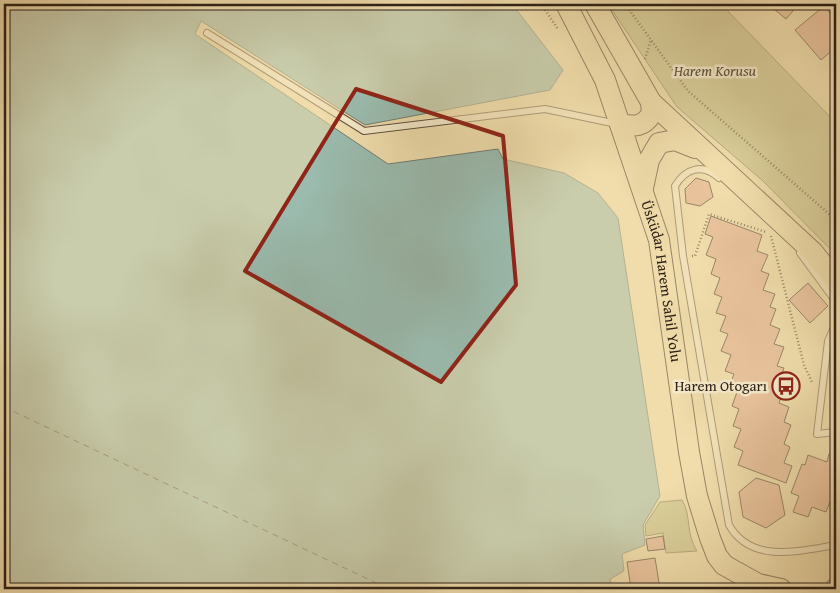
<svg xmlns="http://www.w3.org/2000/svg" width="840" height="593" font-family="'Gentium Book Plus',serif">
<rect width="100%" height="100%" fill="#f0ddac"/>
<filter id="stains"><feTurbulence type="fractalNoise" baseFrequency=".004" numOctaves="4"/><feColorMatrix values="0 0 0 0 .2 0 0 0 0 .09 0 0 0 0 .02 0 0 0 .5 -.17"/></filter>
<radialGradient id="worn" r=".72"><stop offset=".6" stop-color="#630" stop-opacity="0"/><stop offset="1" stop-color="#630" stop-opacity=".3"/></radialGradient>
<!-- green -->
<g fill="#bebf86" stroke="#76704f">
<path d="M608,4h113l115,119v132l-73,-74 -86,-74z"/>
<path d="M682,500c10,16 3,33 15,51l-31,2 -3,-20 -17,3 -1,-11 15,-23z"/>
</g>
<!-- water -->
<path fill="#9abbae" stroke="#6e7d72" d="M4,4h508l51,66 -13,20 -185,35 -164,-104 -6,13 193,130 110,-15 5,10 61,14 34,20 20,25 42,278 -17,29 2,20 -23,9 2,17 -14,8 2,10h-608z"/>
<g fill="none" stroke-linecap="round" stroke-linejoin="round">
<!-- ferry -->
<path stroke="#4e4f45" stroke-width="1" stroke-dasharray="6 5" stroke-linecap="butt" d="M4,407l385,182"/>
</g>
<!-- building -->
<g fill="#dfa68d" stroke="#2d2118">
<path d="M768,4h31l-13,15z"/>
<path d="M824,6l12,14v27l-15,13 -26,-30z"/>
<path d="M696,178l13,4 4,15 -13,9 -14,-3 -1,-14z"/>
<path d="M711,216l51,19 -5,16 11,4 -7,16 8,3 -6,16 12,4 -5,13 6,2 -6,16 10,4 -6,15 10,3 -7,19 7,2 -6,17 7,3 -6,15 10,4 -5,15 7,3 -7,19 6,3 -6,16 8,3 -6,17 -48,-18 5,-14 -9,-4 7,-18 -8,-3 6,-17 -7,-3 5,-14 -9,-3 6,-15 -9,-3 6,-16 -10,-4 7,-17 -8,-3 6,-15 -10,-3 6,-16 -8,-3 6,-16 -9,-4 5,-15 -10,-4 7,-18 -8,-3z"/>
<path d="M808,283l20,23 -18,17 -21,-23z"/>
<path d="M829,454l7,3v47l-6,-2 -4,10 -14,-5 -4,10 -15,-5 6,-16 -8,-3 11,-29 3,1 3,-10 19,7z"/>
<path d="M756,478l23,7 6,30 -19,13 -23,-11 -4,-25z"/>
<path d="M663,536l2,13 -17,2 -2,-12z"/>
<path d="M655,558l5,31h-29l-4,-27z"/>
</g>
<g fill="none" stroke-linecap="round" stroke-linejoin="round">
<!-- lane casing -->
<g stroke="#5e503d" stroke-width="8">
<g id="lane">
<path d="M207,33l157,98 181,-22 72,15"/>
<path d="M719,178c-16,-15 -33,-10 -44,8l8,70 46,269c22,39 70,26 107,20"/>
<path d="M800,253l36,49"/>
<path d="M836,323l-8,18 -11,93 19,-2"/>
</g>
</g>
<!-- primary casing -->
<g stroke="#2d2118" stroke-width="22">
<g id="primary">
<path id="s1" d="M566,4l39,76 54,160 30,212 8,44 13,42 7,18 7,9 34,19 23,5"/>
<path d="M595,4l56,98 162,150 23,29"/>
<path d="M620,124c15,3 24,3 32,-11l-1,-11"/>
<path d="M643,188l6,-28 10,-17 16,-3 20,8"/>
<path d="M835,589h1"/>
</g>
</g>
<!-- path -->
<g stroke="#2d2118" stroke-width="2.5" stroke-dasharray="1 2.5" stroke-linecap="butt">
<path d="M541,4l17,25"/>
<path d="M625,4l63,87 148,129"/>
<path d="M645,59l6,-19"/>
<path d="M771,236l33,129 8,17"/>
<path d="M692,256h3l14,-42 57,18"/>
</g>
<!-- lane -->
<use href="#lane" stroke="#f5e9c9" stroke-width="6"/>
<!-- primary -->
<use href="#primary" stroke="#f0ddac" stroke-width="20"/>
</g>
<!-- marked area -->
<path d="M0 0H840V593H0ZM356,89l147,47 13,149 -75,97 -196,-111z" fill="#f0ddac" fill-opacity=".55" fill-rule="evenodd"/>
<path fill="none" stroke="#8f2418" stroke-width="4" stroke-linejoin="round" d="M356,89l147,47 13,149 -75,97 -196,-111z"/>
<!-- icons -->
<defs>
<g id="bus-ring" transform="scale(1.4375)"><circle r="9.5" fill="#f5e9c9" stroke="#8f2418" stroke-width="1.5"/><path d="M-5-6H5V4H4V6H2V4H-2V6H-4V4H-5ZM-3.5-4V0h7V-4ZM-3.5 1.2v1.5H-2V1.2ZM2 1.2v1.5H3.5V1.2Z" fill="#8f2418"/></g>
</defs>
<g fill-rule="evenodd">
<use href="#bus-ring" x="786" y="386"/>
</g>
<g text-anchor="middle" stroke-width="5" stroke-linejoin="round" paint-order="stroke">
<!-- park labels -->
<g font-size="15" font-style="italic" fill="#585039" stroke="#f5e9c9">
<text x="715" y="76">Harem Korusu</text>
</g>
<!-- street labels -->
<g font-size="15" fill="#2d2118" stroke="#f5e9c9">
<text dy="5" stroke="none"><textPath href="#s1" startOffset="295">Üsküdar Harem Sahil Yolu</textPath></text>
</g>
<!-- poi labels -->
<g font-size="15" fill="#2d2118" stroke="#f5e9c9" text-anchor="end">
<text x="767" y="391">Harem Otogarı</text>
</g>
</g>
<!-- margin -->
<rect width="840" height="593" fill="none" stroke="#f0ddac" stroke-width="20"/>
<rect x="5" y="5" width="830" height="583" fill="none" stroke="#2d2118" stroke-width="2.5"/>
<rect x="10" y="10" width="820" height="573" fill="none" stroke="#2d2118"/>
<rect width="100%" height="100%" filter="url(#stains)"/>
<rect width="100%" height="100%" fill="url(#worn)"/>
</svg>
